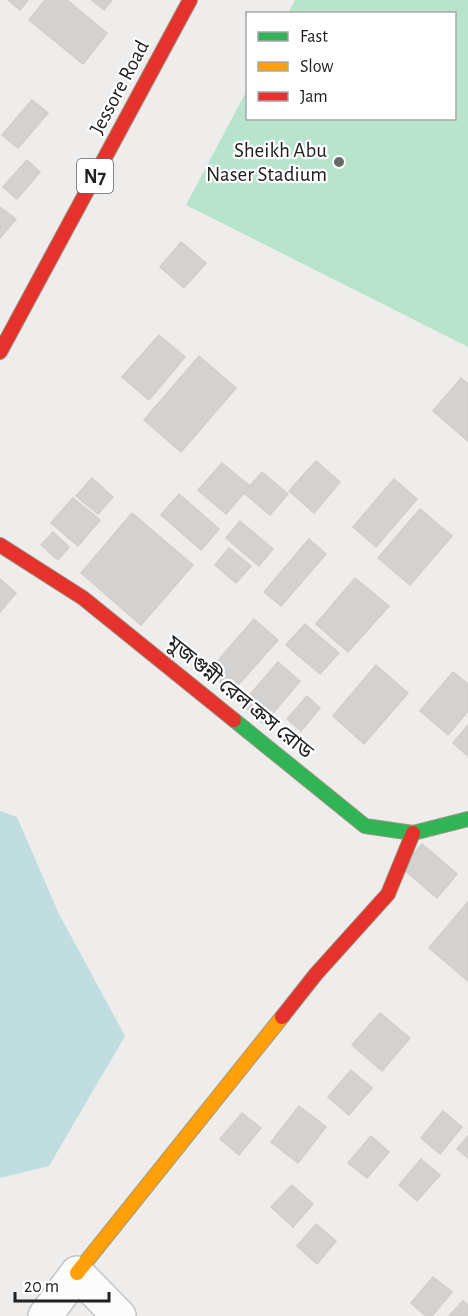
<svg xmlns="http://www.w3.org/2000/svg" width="468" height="1316" font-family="'Alegreya Sans','Noto Sans Bengali',sans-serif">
<rect width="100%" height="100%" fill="#efedeb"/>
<!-- pitch -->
<path fill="#b8e4cd" d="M295,0h173v347l-282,-142 61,-115 1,28h206v-104l-166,-1z"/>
<!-- water -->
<path fill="#c0dee0" d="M0,811l17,6 42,97 66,122 -76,130 -49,12z"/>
<!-- building -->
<g fill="#d4d2d0" stroke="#d2cecc" stroke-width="1.5">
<path d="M8,0h20l-8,10z"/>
<path d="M45,0h22l40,33 -24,31 -54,-44z"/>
<path d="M92,0h20l-8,10z"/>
<path d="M32,100l16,13 -30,35 -16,-13z"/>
<path d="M27,160l13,12 -23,27 -14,-12z"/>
<path d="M0,207l16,12 -16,19z"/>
<path d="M181,242l25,21 -22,25 -24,-21z"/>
<path d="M159,335l26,22 -36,43 -27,-23z"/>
<path d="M199,356l37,32 -55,64 -37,-32z"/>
<path d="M461,378l7,6v57l-35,-30z"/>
<path d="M316,461l24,21 -26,31 -25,-22z"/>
<path d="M222,463l28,23 -24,28 -28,-24z"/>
<path d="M262,472l26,22 -18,21 -26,-22z"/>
<path d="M92,478l21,19 -15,17 -22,-18z"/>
<path d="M394,479l23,20 -41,48 -23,-20z"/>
<path d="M179,494l40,35 -18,21 -40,-35z"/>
<path d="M73,498l27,22 -22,26 -27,-23z"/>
<path d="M420,509l32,27 -42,49 -32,-27z"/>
<path d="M132,513l61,52 -52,60 -60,-52z"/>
<path d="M240,521l33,28 -14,17 -33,-28z"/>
<path d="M53,532l16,15 -11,13 -17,-15z"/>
<path d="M309,539l17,15 -45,52 -17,-14z"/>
<path d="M229,548l22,18 -15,17 -21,-18z"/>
<path d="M355,578l34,28 -41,46 -32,-28z"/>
<path d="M0,579l16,14 -16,19z"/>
<path d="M254,619l24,21 -46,52 -24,-20z"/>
<path d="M305,624l34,29 -19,21 -34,-29z"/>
<path d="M278,662l22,19 -36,43 -22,-20z"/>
<path d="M376,665l32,28 -44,51 -31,-28z"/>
<path d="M453,672l15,12v27l-20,24 -28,-24z"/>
<path d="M307,696l13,12 -19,23 -14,-12z"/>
<path d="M468,725v31l-15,-13z"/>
<path d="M422,844l35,30 -20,24 -35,-30z"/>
<path d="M468,902v79l-39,-33z"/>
<path d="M380,1013l30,25 -28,33 -30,-26z"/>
<path d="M351,1070l21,18 -23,27 -21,-18z"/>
<path d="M299,1106l27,21 -28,36 -27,-21z"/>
<path d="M443,1111l19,16 -22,27 -19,-16z"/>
<path d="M242,1113l19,15 -22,27 -19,-16z"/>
<path d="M371,1136l18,16 -22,26 -19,-15z"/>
<path d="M468,1136v22l-11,-9z"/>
<path d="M421,1159l19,16 -23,26 -18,-16z"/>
<path d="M292,1185l21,19 -20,23 -22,-20z"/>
<path d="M316,1224l20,17 -19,23 -20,-18z"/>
<path d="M433,1277l19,15 -20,24h-6l-15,-13z"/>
<path d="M463,1301l5,4v11h-19z"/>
</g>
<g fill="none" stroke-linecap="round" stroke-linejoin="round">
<!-- street casing -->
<g stroke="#c6c5c4" stroke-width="36">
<path id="street" d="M45,1316l32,-43 42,43"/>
</g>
<!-- fast casing -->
<g stroke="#999883" stroke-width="16">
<path id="fast" d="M234,720l131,106 48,7 55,-14"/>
</g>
<!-- slow casing -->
<g stroke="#999883" stroke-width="16">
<path id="slow" d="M77,1273l205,-256"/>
</g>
<!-- jam casing -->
<g stroke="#999883" stroke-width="16">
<g id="jam">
<path d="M0,352l190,-352"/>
<path d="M0,545l83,53 151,122"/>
<path d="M282,1017l34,-43 72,-80 25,-61"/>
</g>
</g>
<!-- street -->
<use href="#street" stroke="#fdfcfc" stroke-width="33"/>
<!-- fast -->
<use href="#fast" stroke="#30b455" stroke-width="14"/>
<!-- slow -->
<use href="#slow" stroke="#ff9f0a" stroke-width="14"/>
<!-- jam -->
<use href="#jam" stroke="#e5322d" stroke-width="14"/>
</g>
<!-- markers -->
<circle fill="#696868" stroke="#fff" stroke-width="2" cx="339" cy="162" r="6"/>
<g text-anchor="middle" stroke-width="4.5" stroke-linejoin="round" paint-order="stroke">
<!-- shield labels -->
<rect fill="#fff" stroke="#646464" stroke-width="1.5" x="77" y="159" width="36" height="34" rx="4.5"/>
<g font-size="20" font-weight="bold" fill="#212121">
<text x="95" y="183">N7</text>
</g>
<!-- street labels -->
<g font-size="21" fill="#212121" stroke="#fff">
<text transform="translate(119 87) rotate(-62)" y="7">Jessore Road</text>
<text transform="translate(240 697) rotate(39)" y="7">মুজগুন্নী রেল ক্রস রোড</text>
</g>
<!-- poi labels -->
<g font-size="21" fill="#212121" stroke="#fff" text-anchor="end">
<text x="327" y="157">Sheikh Abu<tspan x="327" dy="24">Naser Stadium</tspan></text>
</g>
</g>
<!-- legend -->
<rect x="246" y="12" width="210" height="108" fill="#ffffff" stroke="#a6a6a6" stroke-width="1.5"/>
<rect x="258" y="32" width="30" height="9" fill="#30b455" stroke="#a6a6a6" stroke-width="1.5"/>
<text x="300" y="42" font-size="18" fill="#212121">Fast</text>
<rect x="258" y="62" width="30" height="9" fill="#ff9f0a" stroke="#a6a6a6" stroke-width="1.5"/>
<text x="300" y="72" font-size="18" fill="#212121">Slow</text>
<rect x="258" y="92" width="30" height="9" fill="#e5322d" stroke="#a6a6a6" stroke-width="1.5"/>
<text x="300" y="102" font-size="18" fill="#212121">Jam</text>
<!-- scale -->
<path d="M15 1292v9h94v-9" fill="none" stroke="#212121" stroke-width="3"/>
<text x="24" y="1292" font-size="18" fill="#212121" stroke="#ffffff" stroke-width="4.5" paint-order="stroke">20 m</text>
</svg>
